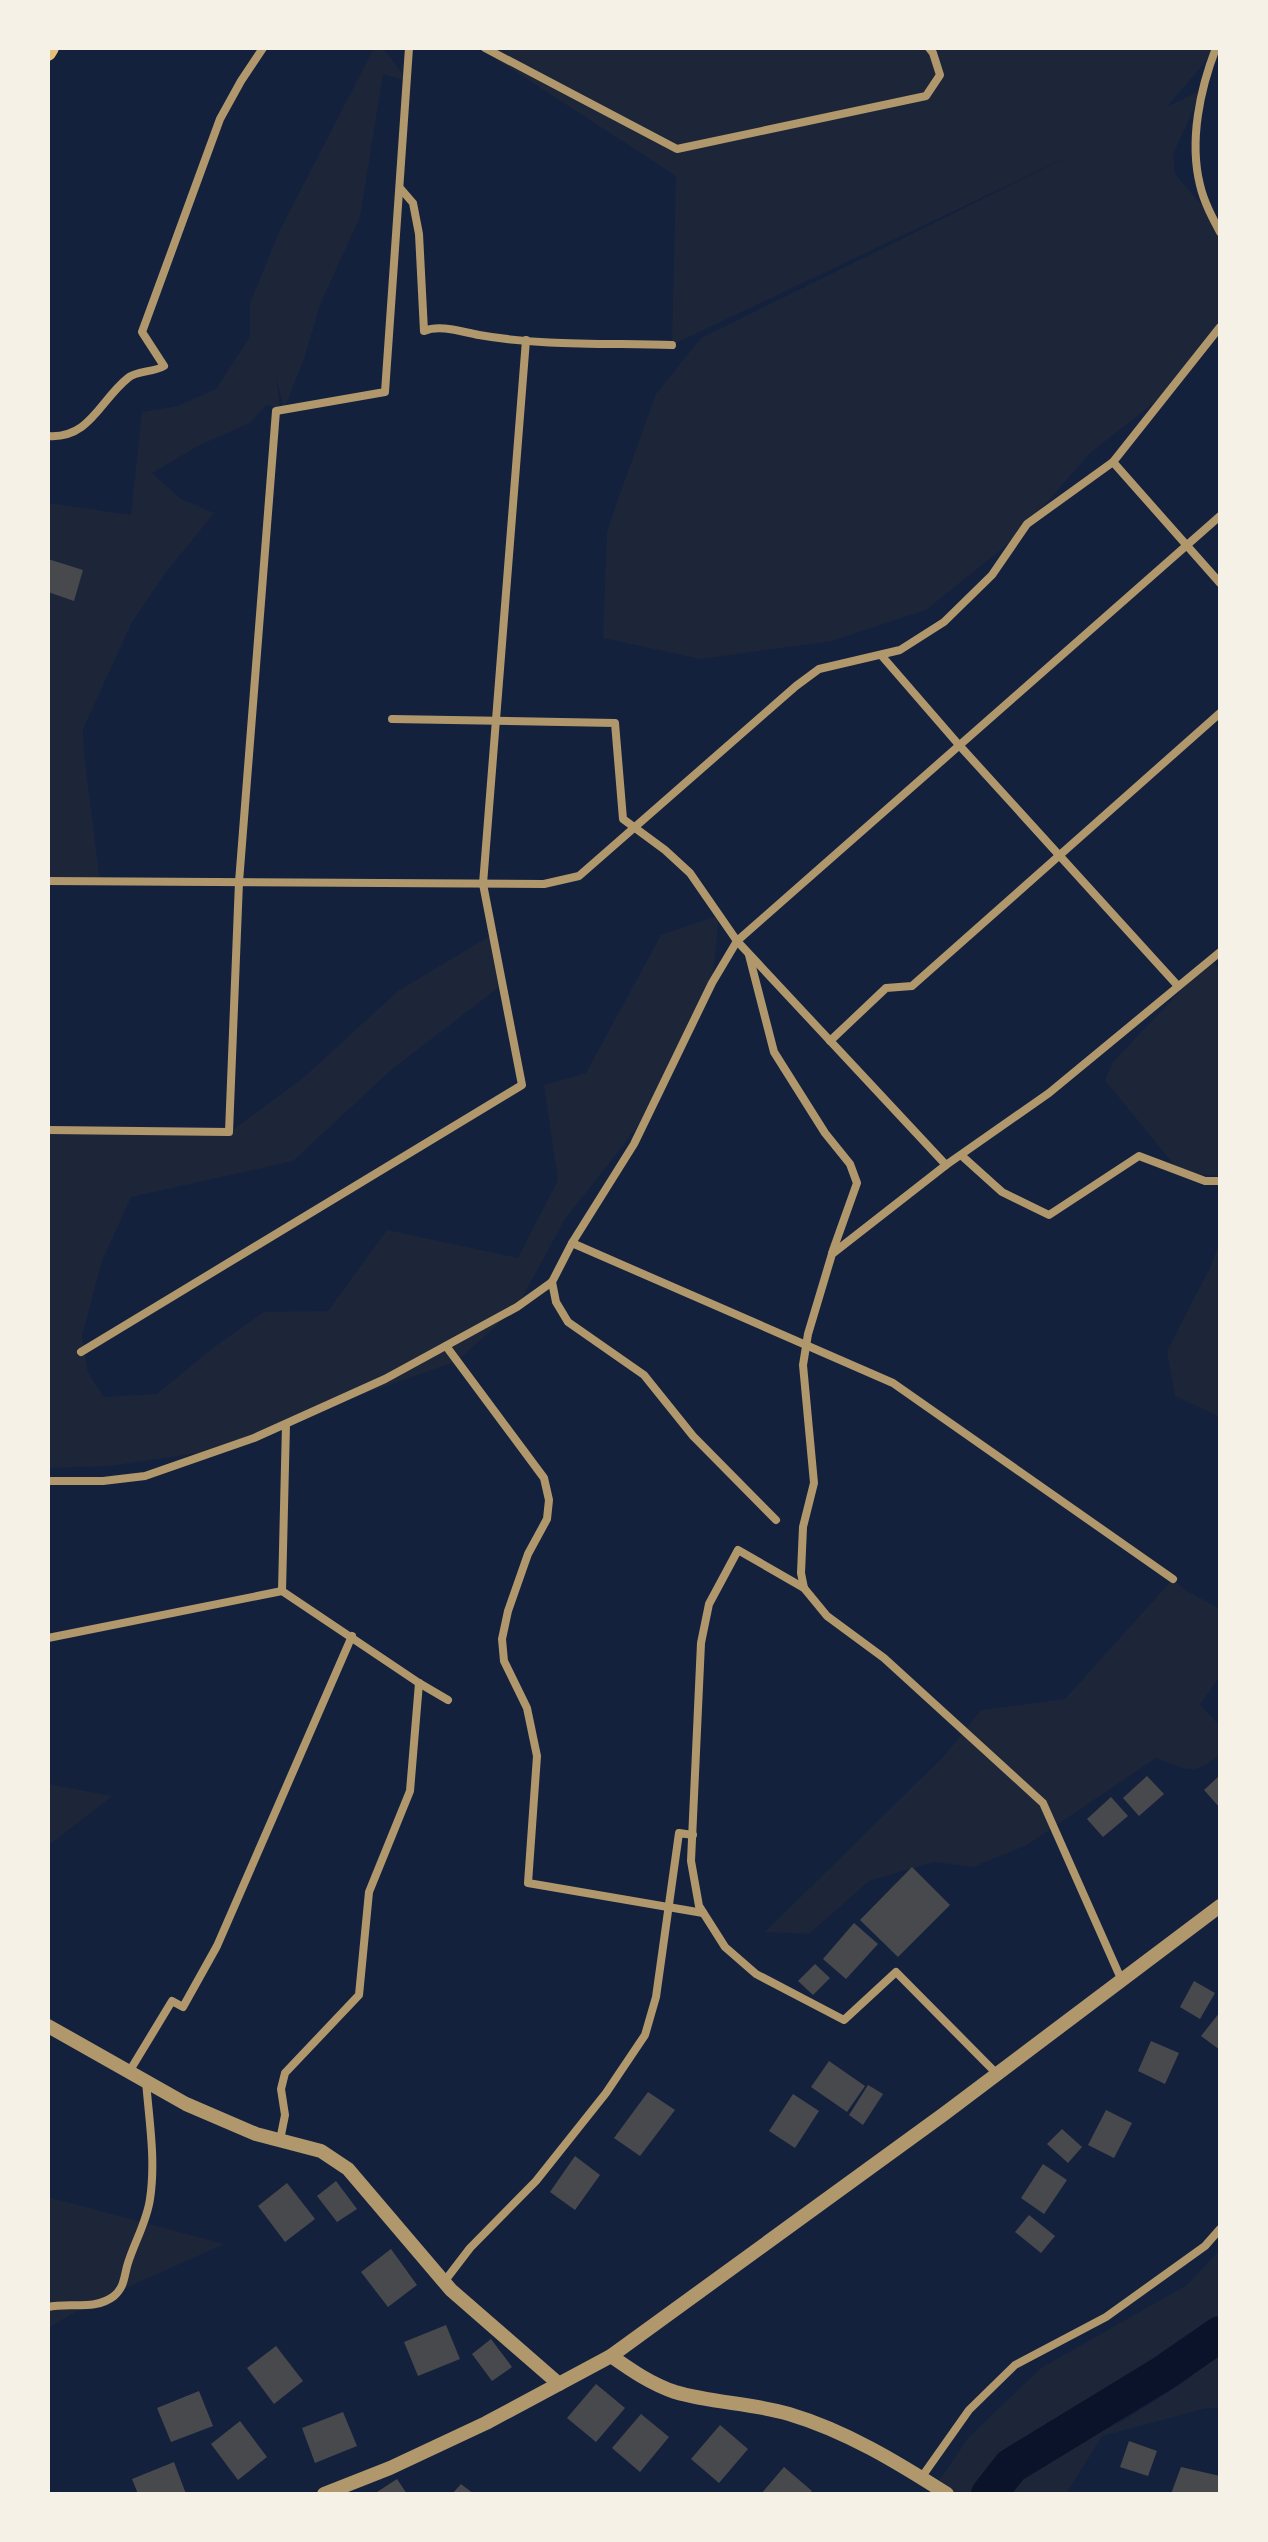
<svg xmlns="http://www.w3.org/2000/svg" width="1268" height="2542" font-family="'Noto Sans',sans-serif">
<rect width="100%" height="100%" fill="#14213d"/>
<!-- green -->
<g fill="#1d2539">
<path d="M374,48h9l25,33 -25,-7 -23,143 -39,85 -17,57 -20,50 -8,-33 4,32 -14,-3 -16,18 -50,22 -48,28 29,26 33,14 -47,58 -35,51 -49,107 1,25 16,128 -52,-1v-378l83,12 11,-103 36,-6 38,-17 34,-52v-34l30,-73z"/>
<path d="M479,48h738l-50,59 36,-18 -30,65 2,20 38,44 7,17v92l-50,63 -81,64 -70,81 -93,75 -94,31 -131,18 -98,-21 4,-106 10,-30 39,-108 45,-56 377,-186 -406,193 4,-169z"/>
<path d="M719,915l-7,68 -62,128 -85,108 -48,88 -60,54 -150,53 -87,36 -111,16 -61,2v-338l182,2 72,-53 96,-88 95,-57 10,50 -112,86 -98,91 -162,36 -29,64 -20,75 6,37 16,24 53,-3 57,-47 50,-35 64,-1 59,-81 131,28 40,-78 -14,-95 42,-12 75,-138z"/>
<path d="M1210,960l10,9v207l-40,-4 -75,-92 8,-18z"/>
<path d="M1220,1241v176l-45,-21 -8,-45 44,-85z"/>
<path d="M1173,1579l12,11 35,19v67l-20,29 20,21v28c-27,24 -34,15 -64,4l-129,87 -54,22 -39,-5 -65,19 -60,53 -44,-2 179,-176 37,-46 84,-11z"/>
<path d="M48,1784l64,12 -64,50z"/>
<path d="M48,2197l176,47 -138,62 -38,22z"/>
<path d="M1220,2250v96l-107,81 73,-46 34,-30v56l-17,2 -101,27 -36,58h-136l39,-57 72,-69 146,-83z"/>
</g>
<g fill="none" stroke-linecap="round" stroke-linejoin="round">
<!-- river -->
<path stroke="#0b132b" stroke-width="36" d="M989,2494l22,-28 151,-92 58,-40"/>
</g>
<!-- building -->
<g fill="#48494c">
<path d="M48,559l35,11 -9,31 -26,-9z"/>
<path d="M1220,1775v33l-16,-18z"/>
<path d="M1147,1776l17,18 -25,22 -16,-18z"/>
<path d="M1111,1797l17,19 -25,21 -16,-18z"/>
<path d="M912,1867l38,38 -52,52 -38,-37z"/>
<path d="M854,1923l24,21 -32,35 -23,-20z"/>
<path d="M815,1964l15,14 -17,17 -15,-14z"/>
<path d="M1194,1981l21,12 -15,26 -20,-12z"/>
<path d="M1220,2012v38l-19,-14z"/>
<path d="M1151,2041l28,12 -14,31 -27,-13z"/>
<path d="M829,2061l36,25 -18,26 -36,-25z"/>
<path d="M868,2085l15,9 -20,31 -14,-10z"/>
<path d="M648,2092l27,18 -35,46 -26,-18z"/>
<path d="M793,2094l26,17 -24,37 -26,-17z"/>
<path d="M1106,2110l26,13 -18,35 -26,-13z"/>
<path d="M1062,2129l20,18 -14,16 -21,-19z"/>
<path d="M575,2156l25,19 -25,35 -25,-18z"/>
<path d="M1043,2164l24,16 -23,34 -23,-16z"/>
<path d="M336,2181l21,28 -20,13 -20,-26z"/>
<path d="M287,2183l28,36 -30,23 -27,-36z"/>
<path d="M1029,2215l26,21 -14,17 -26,-21z"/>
<path d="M391,2249l26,36 -29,22 -27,-35z"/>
<path d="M446,2325l14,34 -42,17 -14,-34z"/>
<path d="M491,2339l21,28 -20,14 -20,-27z"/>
<path d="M276,2346l27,35 -29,23 -27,-36z"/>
<path d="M596,2384l29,24 -29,34 -29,-24z"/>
<path d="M199,2391l14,35 -42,16 -14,-34z"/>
<path d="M343,2412l14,34 -42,17 -13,-35z"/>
<path d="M641,2414l28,23 -29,35 -28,-24z"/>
<path d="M240,2421l27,36 -29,23 -27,-36z"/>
<path d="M720,2425l28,24 -29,34 -28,-24z"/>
<path d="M1129,2441l28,10 -9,25 -28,-9z"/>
<path d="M174,2462l12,32h-48l-6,-15z"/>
<path d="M784,2467l28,24 -3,3h-48z"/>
<path d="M1181,2467l39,9v18h-49z"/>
<path d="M397,2479l10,15h-33z"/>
<path d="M461,2484l13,10h-22z"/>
</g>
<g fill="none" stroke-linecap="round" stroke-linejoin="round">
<!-- minor -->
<g stroke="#b1986c" stroke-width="8">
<path d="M485,48l192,101 249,-53 14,-21 -7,-22 -4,-5"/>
<path d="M1216,48c-16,41 -27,93 -16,137 4,17 12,32 20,47"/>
<path d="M400,188l13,15 6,31 5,97c16,-7 38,1 55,4 61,11 131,8 193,10"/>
<path d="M48,436c42,3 52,-36 80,-58 9,-8 25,-5 36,-12l-22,-34 78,-213 21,-38 22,-33"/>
<path d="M1113,462l107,121"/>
<path d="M881,655l78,90 219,241"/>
<path d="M392,719l223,4 8,96 42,31 25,23 47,68 209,224"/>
<path d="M48,881l496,3 35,-8 217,-190 23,-17 81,-19 44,-28 48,-47 35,-51 86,-62 107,-135"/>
<path d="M749,955l25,97 51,81 25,31 7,19 -25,70"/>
<path d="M830,1041l56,-53 26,-2 308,-273"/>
<path d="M48,1130l181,2 10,-250 37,-471 109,-19 24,-344"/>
<path d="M962,1156l40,36 47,23 90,-59 66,25h15"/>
<path d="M572,1243l321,140 280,196"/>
<path d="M552,1282l4,20 12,20 76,53 49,61 83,84"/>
<path d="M446,1346l98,132 5,22 -2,19 -19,35 -20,57 -6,28 2,22 23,47 10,48 -9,127 175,30"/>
<path d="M81,1352l441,-267 -39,-201 43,-544"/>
<path d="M286,1424l-4,167 137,92 29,17"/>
<path d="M48,1481h55l42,-5 109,-38 131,-59 132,-72 35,-25 20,-39 62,-99 78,-161 25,-42 483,-425"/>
<path d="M804,1588l-66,-38 -29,54 -8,39 -10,218 8,45 26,41 31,27 88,46 52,-48 101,102"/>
<path d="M48,1638l234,-47"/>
<path d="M1122,1981l-79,-178 -159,-145 -57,-42 -23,-28 -3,-15 2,-46 11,-44 -11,-118 5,-31 24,-80 114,-89 103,-72 171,-141"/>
<path d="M129,2072l43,-71 11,6 34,-61 135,-310"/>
<path d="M280,2140l5,-25 -4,-26 4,-16 74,-78 10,-103 41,-101 9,-108"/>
<path d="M444,2282l26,-34 66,-67 70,-88 39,-58 11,-38 23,-164 14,2"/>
<path d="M48,2307c21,-5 47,4 66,-11 11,-9 10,-21 14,-33 7,-22 19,-42 22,-64 6,-39 -1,-79 -4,-118"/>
<path d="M921,2478l48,-68 46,-45 91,-48 99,-71 15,-17"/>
</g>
<!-- tertiary -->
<g stroke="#b1986c" stroke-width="14">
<path d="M48,2026l138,78 70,30 65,17 27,18 103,121 108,94"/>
<path d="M611,2356c20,14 40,28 64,36 37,11 77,11 114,22 57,17 108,48 158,80"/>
<path d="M324,2494l66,-26 96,-45 125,-67 333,-242 276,-208"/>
</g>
<!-- secondary -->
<path stroke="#e5c07b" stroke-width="16" d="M48,53l3,-5"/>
</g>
<!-- border -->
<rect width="1268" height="2542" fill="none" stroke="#f6f1e7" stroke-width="100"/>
</svg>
